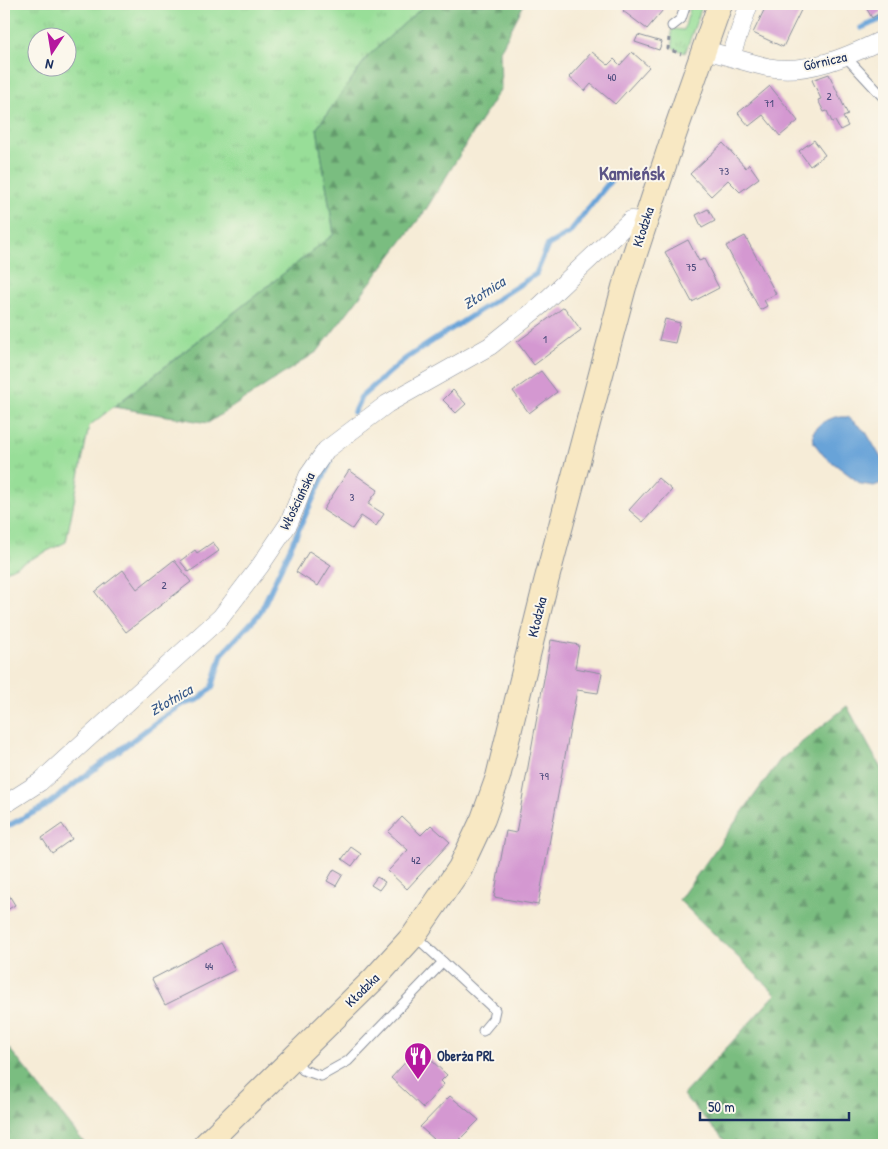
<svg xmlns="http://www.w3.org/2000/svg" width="888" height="1149" font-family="'Patrick Hand',sans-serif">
<defs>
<pattern id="grass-tufts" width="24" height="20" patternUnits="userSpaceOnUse" patternTransform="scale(1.25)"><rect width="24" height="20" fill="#98de98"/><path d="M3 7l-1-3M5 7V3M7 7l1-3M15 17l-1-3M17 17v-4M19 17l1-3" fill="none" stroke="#82bf85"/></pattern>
<pattern id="forest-firs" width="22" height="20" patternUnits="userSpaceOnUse" patternTransform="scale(1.25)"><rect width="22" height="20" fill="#7abd80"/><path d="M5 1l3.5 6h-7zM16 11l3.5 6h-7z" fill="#639a6c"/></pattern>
</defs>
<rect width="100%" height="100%" fill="#fbf7ec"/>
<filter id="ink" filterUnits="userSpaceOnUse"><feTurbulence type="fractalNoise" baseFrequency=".02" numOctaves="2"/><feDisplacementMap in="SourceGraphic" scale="10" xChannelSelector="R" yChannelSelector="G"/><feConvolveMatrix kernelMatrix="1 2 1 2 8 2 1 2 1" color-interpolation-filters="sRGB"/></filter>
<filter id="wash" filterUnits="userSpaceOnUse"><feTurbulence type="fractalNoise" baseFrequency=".0096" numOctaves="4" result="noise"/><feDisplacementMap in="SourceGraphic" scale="20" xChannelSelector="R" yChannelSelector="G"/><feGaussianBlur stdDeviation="1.12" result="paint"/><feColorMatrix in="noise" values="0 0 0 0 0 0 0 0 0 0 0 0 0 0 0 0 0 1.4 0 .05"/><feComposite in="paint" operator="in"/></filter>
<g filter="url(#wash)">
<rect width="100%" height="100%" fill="#f6ecd7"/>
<!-- grass -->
<g fill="url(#grass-tufts)" stroke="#5a867b" fill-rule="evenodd">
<path d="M4,4h422l-58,52 -51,72 17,106 -245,192 -23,116 -62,30zM38,38h30v30h-30z"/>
<path d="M691,4h12l-18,49 -12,-5 -2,-17 2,-2 11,1z"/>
</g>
<!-- forest -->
<g fill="url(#forest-firs)" stroke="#4a766f">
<path d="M426,4h98l-24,47 1,37 -76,123 -107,140 -110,72 -94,-16 220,-173 -17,-106 51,-72z"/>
<path d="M847,706l37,68v371h-155l-46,-50 93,-101 -97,-94 101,-140z"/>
<path d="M4,1042l82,103h-82z"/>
</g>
<!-- water -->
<path fill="#68a3d8" stroke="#42699b" d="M835,417h13l18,15 18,31v19l-10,4 -13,-2 -37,-28 -10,-13 -1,-11 10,-10z"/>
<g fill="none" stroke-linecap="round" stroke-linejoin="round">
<!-- stream -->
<g stroke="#68a3d8" stroke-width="5.5">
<path d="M861,28l23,-10"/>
<path d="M354,412l7,-15 44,-38 131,-85 12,-29 21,-12 42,-53"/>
<path d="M4,828l40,-21 114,-86 25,-17 15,-4 14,-12 10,-34 38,-41 70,-151"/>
</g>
</g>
<g id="blocks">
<!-- building -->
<g fill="#d498d1">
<path d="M629,4h39l-21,25 -24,-18z"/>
<path d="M767,4h37l-21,43 -30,-14z"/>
<path d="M864,4h13l5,8 -10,6z"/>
<path d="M638,35l24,7 -3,8 -24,-8z"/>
<path d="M592,52l16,13 6,-6 6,6 12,-13 17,15 -34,37 -24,-20 -6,7 -16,-14z"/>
<path d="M829,74l19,41 -5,2 5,9 -8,4 -5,-9 -3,1 -5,-11 -3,1 -6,-12 3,-1 -9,-19z"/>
<path d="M770,86l28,35 -18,15 -17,-21 -14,11 -11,-13z"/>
<path d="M814,140l11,15 -15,11 -11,-15z"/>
<path d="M723,143l23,25 3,-4 10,14 -19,14 -12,-12 -17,16 -21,-22z"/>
<path d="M708,209l7,12 -13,7 -6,-13z"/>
<path d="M745,236l31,58 -12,6 3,6 -7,4 -34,-64z"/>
<path d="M688,240l11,21 5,-2 15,29 -27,14 -27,-50z"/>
<path d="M564,307l17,23 -47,35 -17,-23z"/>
<path d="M665,319l15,4 -5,20 -16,-3z"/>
<path d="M541,371l16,21 -28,21 -16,-22z"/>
<path d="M453,390l13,14 -10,9 -13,-13z"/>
<path d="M349,470l29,20 -10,14 16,10 -8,12 -15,-10 -9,13 -29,-19z"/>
<path d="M658,478l14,12 -29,32 -14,-12z"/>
<path d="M213,542l6,9 -30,21 -9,-11 15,-11 2,3z"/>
<path d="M309,551l22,14 -13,21 -22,-14z"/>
<path d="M174,560l17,22 -65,50 -31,-40 28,-22 14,19z"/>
<path d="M551,640l28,5 -4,23 27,5 -4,20 -21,-3 -39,215 -44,-8 12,-66 10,2z"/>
<path d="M402,817l19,18 10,-10 19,17 -43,47 -19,-18 20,-21 -20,-18z"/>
<path d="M62,824l10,15 -20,14 -10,-15z"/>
<path d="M351,847l10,7 -9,12 -10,-7z"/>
<path d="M334,869l9,5 -7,12 -9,-5z"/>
<path d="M377,877l8,5 -6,8 -8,-5z"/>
<path d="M4,887l11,18 -11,7z"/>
<path d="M221,943l14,27 -70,35 -13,-26z"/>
<path d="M412,1055l12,10 6,-6 17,16 -6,6 3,3 -21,24 -32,-30z"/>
<path d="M450,1096l29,24 -25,25h-13l-21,-18z"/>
</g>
</g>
</g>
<g filter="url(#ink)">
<use href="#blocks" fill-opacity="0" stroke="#888e9a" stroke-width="1"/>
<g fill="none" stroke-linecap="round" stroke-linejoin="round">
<!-- lane casing -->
<g stroke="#888e9a" stroke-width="11">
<g id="lane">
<path d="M672,26l9,-7 5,-15"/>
<path d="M846,57l38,41"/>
<path d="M415,936l80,74 -2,9 -10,12"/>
<path d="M294,1058l9,12 18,6 27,-15 95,-99"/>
</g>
</g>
<!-- street casing -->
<g stroke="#888e9a" stroke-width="19">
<g id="street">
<path d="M704,50c21,5 42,12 63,17 40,8 82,-11 117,-28"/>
<path d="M731,56l18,-52"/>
<path d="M4,805l36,-23 181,-165 39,-51 29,-43 19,-47 18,-26 61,-46 103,-58 50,-40 91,-86 14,1"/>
</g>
</g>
<!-- secondary casing -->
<g stroke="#888e9a" stroke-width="26">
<path id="secondary" d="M205,1145l169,-166 40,-44 46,-67 23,-49 15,-42 48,-195 78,-295 50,-152 46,-131"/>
</g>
<!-- path -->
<path stroke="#888e9a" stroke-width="3" stroke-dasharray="4 4" stroke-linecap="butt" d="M669,38l-1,11 13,5"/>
<!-- lane -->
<use href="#lane" stroke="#fff" stroke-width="9"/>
<!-- street -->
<use href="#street" stroke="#fff" stroke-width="18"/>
<!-- secondary -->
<use href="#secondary" stroke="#f8e8c3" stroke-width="24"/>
</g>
</g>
<!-- icons -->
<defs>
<g id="restaurant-pin" transform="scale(1.4375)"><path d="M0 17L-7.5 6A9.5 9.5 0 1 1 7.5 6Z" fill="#b5179e" stroke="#fbf7ec"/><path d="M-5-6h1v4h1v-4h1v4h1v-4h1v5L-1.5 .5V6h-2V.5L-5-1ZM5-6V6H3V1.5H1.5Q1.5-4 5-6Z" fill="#fff"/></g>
</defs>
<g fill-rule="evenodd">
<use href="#restaurant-pin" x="418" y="1056"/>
</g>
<g text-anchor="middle" stroke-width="4" stroke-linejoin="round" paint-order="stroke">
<!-- number labels -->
<g font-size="11" fill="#49497b">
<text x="612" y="81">40</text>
<text x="829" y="100">2</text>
<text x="769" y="107">71</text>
<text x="724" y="175">73</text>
<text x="691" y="271">75</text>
<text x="545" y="343">1</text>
<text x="352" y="501">3</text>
<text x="164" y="589">2</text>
<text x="544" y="780">79</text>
<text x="416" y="864">42</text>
<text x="209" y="970">44</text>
</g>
<!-- street labels -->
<g font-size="14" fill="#1b2f5e" stroke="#fbf7ec">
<text transform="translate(825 61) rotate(-13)" y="5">Górnicza</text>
<text transform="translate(643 227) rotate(-72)" y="5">Kłodzka</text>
<text transform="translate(297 501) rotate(-64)" y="5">Włościańska</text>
<text transform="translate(537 617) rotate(-76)" y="5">Kłodzka</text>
<text transform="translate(362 990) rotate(-45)" y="5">Kłodzka</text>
</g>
<!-- poi labels -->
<g font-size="14" font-weight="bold" fill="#1b2f5e" stroke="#fbf7ec" text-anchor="start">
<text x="437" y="1061">Oberża PRL</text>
</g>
<!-- water labels -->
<g font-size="15" font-style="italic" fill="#365889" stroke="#fbf7ec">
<text transform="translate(484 293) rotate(-33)" y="5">Złotnica</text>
<text transform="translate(171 700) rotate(-30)" y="5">Złotnica</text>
</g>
<!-- district labels -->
<g font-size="19" font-weight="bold" fill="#5c5486" stroke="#fbf7ec">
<text x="632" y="180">Kamieńsk</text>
</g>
</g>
<!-- margin -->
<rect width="888" height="1149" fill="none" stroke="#fbf7ec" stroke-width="20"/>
<!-- north arrow -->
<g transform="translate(52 52) rotate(192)"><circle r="24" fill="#fbf7ec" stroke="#a1a7b3"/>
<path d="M0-4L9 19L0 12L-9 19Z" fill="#b5179e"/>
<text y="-8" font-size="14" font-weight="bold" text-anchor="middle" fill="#1b2f5e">N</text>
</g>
<!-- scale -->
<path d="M700 1112v8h149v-8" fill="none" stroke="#1b2f5e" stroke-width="2.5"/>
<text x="708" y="1112" font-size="15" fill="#1b2f5e" stroke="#fbf7ec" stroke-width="4" paint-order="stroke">50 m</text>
</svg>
